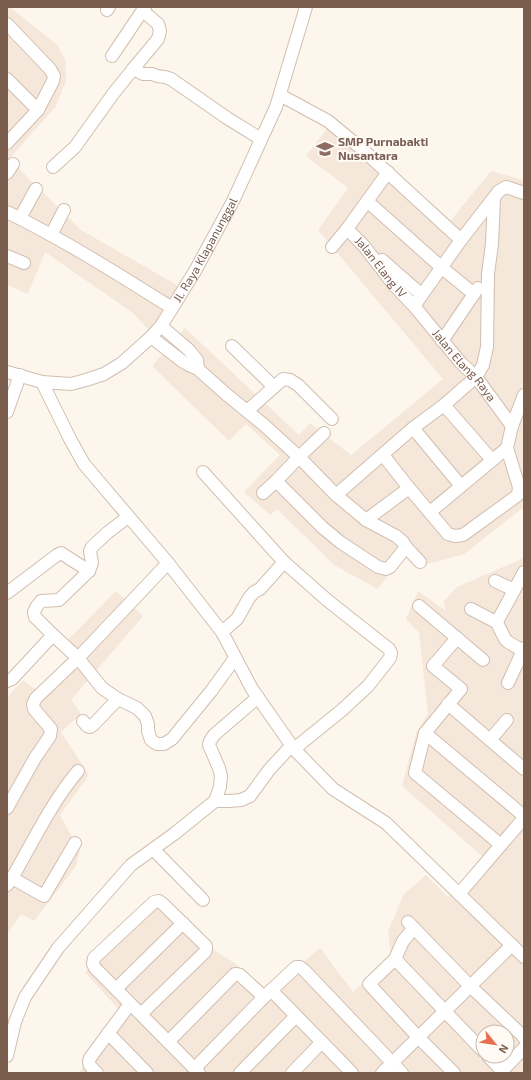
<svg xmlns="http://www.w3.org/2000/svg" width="531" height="1080" font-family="'Exo 2',sans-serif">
<rect width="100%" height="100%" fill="#fdf6ec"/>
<!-- residential -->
<g fill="#f5e8da" fill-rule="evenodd">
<path d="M7,7h3l47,38 8,14 1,22 -10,25 -47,53 72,71 108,62 -32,47 -24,-26 -88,-61 -17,42 -21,-9z"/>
<path d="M331,123l44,32 76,65 40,-49 33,9v327l-60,47 -44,12 -11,-11 -14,11 -17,23 -44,-24 -57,-56 -7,6 -26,-23 36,-37 -34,-31 -17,17 -77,-75 33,-38 114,107 11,-12 41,32 92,-76 -125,-149 30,-42 -42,-32z"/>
<path d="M524,558v515h-445l42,-61 -36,-40 72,-73 41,40 39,26 29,30 54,-47 33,44 38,-36 -3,-24 16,-38 22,-19 22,22 35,-40 -81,-71 14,-53 12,-19 -9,-81 -13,-14 12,-28 27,19 -1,-9 13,-14zM483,1032h24v24h-24z"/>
<path d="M116,591l27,25 -72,84 10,14 -20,18 28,43 -29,40 20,36 -4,15 -42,55 -13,-7 -14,20v-236l16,-18 18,14 33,-36 -11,-13z"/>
</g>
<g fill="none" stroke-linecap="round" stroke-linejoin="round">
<!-- minor casing -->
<g stroke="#d1beb0" stroke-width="14">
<g id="minor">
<path d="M107,10l2,-3"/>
<path d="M143,11l15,13 2,7 -2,8 -25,30 10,5h9l5,2 8,1 6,2 56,39 34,21"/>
<path d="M7,24l43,45 4,7 -1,5 -15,29 -31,33"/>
<path d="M112,56l33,-49"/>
<path d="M7,79l31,31"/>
<path d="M280,95l48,26 35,29 98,90"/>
<path d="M53,167l22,-20 38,-53 20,-25"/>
<path d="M7,173l6,-9"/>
<path d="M367,201l74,66 33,27"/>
<path d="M7,212c57,28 111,62 165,96"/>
<path d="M20,218l16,-29"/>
<path id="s1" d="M347,229l17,17 30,39 20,21 47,57 15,14 36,49"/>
<path d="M51,235l13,-25"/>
<path d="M332,247l15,-18 41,-57"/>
<path d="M7,256l17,7"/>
<path d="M382,260l40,35"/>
<path d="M414,306l47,-66 38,-49 7,-4 18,6"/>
<path d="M161,326l28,24 8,10 1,9"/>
<path d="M151,337l31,24 7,4 9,4 28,25 38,31 35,32 37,38 30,25 30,16 7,6 3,5 14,15"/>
<path d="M442,341l36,-53"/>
<path d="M232,346l42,41"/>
<path id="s2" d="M7,372l35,10 29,2 15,-4 18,-6 18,-11 29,-26 10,-11 34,-55 38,-70 43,-94 30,-100"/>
<path d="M42,382l28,57 14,25 84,99 54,69 30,57 42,60 39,40 53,34 138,134"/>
<path d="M444,405l48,55"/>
<path d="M247,411l36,-32 7,1 8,5 34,34"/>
<path d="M7,412l13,-37"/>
<path d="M413,428l48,58"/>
<path d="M383,455l26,33 39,46 7,2 8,-1 55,-40 1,-8 -12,-39 5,-22 12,-31"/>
<path d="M203,472l81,90 43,38 62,49 2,4 -1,5 -22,28 -26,24 -48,39"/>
<path d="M276,481l46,46 18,15 38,25 8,2 4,-2 16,-20"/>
<path d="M263,493l13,-12 23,-24 25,-24"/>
<path d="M336,495l77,-67 31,-23 32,-28 7,-12 4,-18 1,-73 4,-30 2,-46"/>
<path d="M430,512l77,-64"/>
<path d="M366,520l43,-32"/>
<path d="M495,581l19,9"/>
<path d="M7,593l50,-38 4,-2 28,18"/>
<path d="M419,606l64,54"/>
<path d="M471,609l23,12 4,-1 26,-48"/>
<path d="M496,621l9,18 3,3 15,9"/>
<path d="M222,632l15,-13 12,-21 5,-6 6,-3 24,-27"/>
<path d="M53,635l-18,-18 -1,-5 3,-6 4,-5 18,-1 30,-29 3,-8 -2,-12 2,-4 15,-14 21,-16"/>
<path d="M457,638l-24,28 28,23 -36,44 -10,40 86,72"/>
<path d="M7,681l5,-2 41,-44 25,23 24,30 16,11 19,9 8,8 3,8v7l3,9 6,4h7l8,-5 40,-49 23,-32"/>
<path d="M508,683l16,-35"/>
<path d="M448,704l76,65"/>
<path d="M83,721l4,5 3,1 3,-2 25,-26"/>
<path d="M425,733l99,83"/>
<path d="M490,740l17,-20"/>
<path d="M215,801h15l11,-1 9,-4 19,-26 22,-24"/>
<path d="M7,808l28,-50 15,-22 1,-7 -17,-20 -1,-5 3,-6 42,-40 90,-95"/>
<path d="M154,850l49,50"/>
<path d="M12,878l32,18 31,-53"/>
<path d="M7,885l5,-7c21,-36 39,-75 66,-107"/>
<path d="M459,894l65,-76"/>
<path d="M408,922l62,64 53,50 1,2"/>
<path d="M414,928l-11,13 -8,18 -26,25 49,53 36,36"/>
<path d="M395,959l88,92"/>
<path d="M116,989l67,-66"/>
<path d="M271,990l81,83"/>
<path d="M141,1014l64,-62 1,-3v-3l-43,-42 -4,-3 -5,1 -60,56 -1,6 2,4 104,105"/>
<path d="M108,1033l39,40"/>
<path d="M168,1042l67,-68h2l3,1 24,22 32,-30h4l4,3 98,103"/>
<path d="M7,1056l8,-34 10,-25 33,-49 73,-83 43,-31 41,-33 5,-14 1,-11 -2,-8 -10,-23 1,-4 4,-6 44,-38"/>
<path d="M488,1056l14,15"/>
<path d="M194,1069l70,-72"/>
<path d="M97,1073c-5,-5 -10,-8 -7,-15l40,-54"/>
<path d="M240,1073l56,-57"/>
<path d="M292,1073l30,-31"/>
<path d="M382,1073l130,-128"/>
<path d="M500,1073l24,-25"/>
</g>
</g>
<!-- minor -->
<use href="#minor" stroke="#fff" stroke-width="12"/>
</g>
<!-- icons -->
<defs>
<g id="school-bare" transform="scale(1.38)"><path d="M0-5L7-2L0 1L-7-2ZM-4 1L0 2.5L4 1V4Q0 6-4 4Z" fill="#8d6e63" stroke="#fffaf3" stroke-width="2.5" paint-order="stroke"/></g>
</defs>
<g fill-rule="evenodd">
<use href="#school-bare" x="325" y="149"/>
</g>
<g text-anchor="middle" stroke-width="4" stroke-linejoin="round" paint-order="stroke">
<!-- education labels -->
<g font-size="12" font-weight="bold" fill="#785e54" stroke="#fffaf3" text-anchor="start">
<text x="338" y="146">SMP Purnabakti<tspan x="338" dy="14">Nusantara</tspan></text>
</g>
<!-- street labels -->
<g font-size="12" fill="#7a5c4d" stroke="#fffaf3">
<text dy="4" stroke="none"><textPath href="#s2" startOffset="263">Jl. Raya Klapanunggal</textPath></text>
<text dy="4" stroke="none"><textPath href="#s1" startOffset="51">Jalan Elang IV</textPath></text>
<text dy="4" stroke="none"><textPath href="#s1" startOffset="180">Jalan Elang Raya</textPath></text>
</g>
</g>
<!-- border -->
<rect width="531" height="1080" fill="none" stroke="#7a5c4d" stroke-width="16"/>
<!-- north arrow -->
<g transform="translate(495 1044) rotate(120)"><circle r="19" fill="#fffaf3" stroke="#cabbb1"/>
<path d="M0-3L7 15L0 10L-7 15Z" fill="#e76f51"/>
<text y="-6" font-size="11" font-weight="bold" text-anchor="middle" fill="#7a5c4d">N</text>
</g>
</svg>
